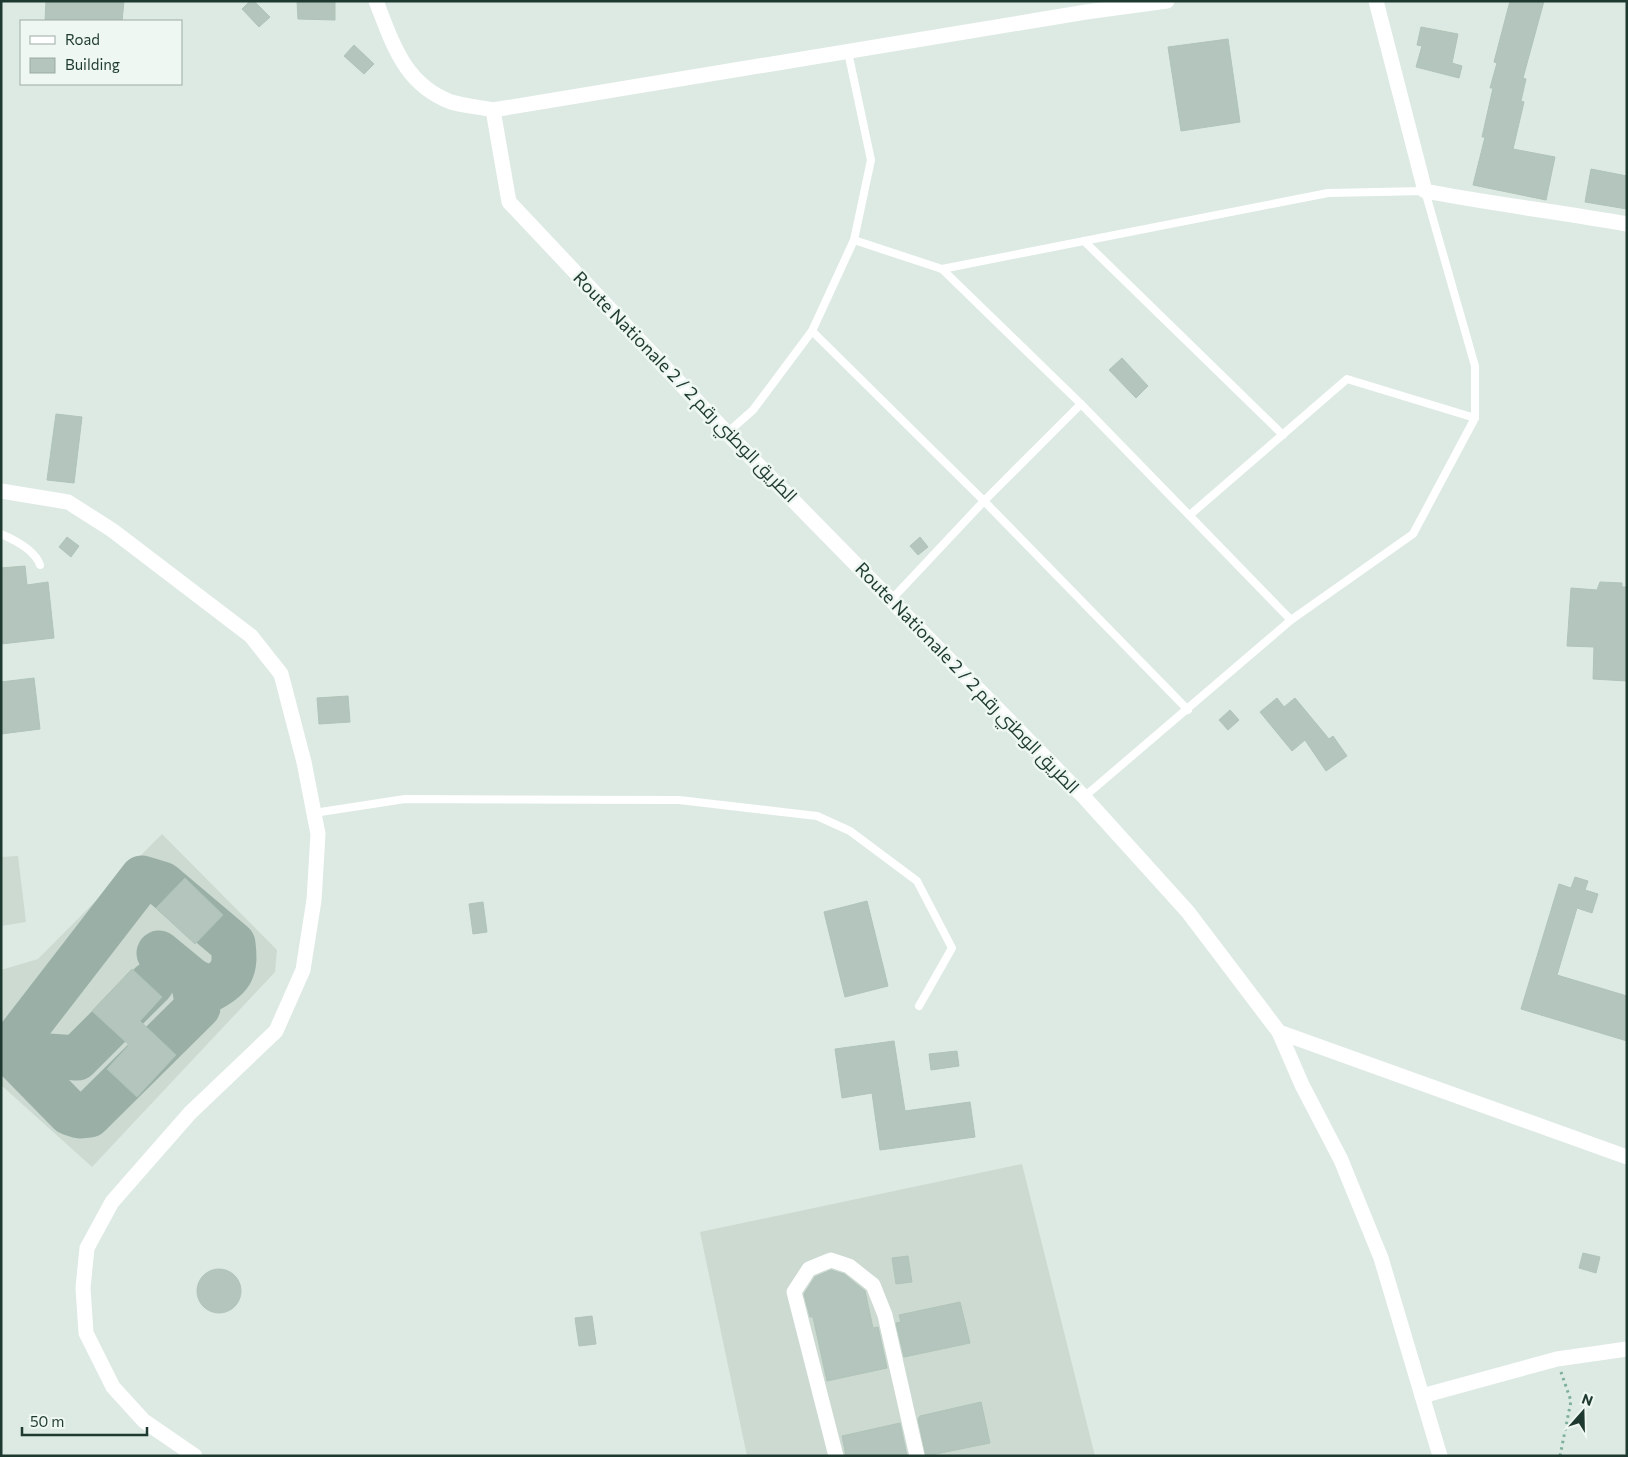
<svg xmlns="http://www.w3.org/2000/svg" width="1628" height="1457" font-family="Commissioner,Cairo,sans-serif">
<rect width="100%" height="100%" fill="#ddeae3"/>
<!-- built -->
<g fill="#ccdad2">
<path d="M162,834l115,116 -2,22 -183,195 -91,-82v-115l37,-11z"/>
<path d="M18,856l8,66 -25,4v-69z"/>
<path d="M1022,1164l73,292h-348l-47,-224z"/>
</g>
<g fill="none" stroke-linecap="round" stroke-linejoin="round">
<!-- taxiway -->
<g stroke="#9ab0a7" stroke-width="45">
<path d="M6,1053l9,4 55,56 9,3 10,-1 109,-108 -5,-26 -34,-28"/>
<path d="M6,1053l71,5 75,-75"/>
<path d="M1,1054l12,-9 129,-167 20,6 71,60c3,25 0,32 -22,45l-18,-8"/>
</g>
</g>
<!-- building -->
<g fill="#b3c5bc" stroke="#b0c4b9">
<path d="M46,1h78l-2,20h-77z"/>
<path d="M250,1h4l16,16 -11,10 -17,-18z"/>
<path d="M297,1h38v19l-37,-1z"/>
<path d="M1510,1h34l-21,77 3,1 -5,22 3,1 -11,47 42,8 -9,43 -73,-15 12,-48h-3l11,-49h-3l7,-25 -3,-1z"/>
<path d="M1421,27l37,7 -6,29 10,3 -3,12 -43,-11 6,-21 -5,-1z"/>
<path d="M1228,39l12,83 -59,9 -13,-84z"/>
<path d="M354,45l20,19 -10,10 -20,-18z"/>
<path d="M1591,169l36,7v33l-42,-7z"/>
<path d="M1122,358l26,28 -12,12 -27,-28z"/>
<path d="M56,414l26,3 -8,66 -27,-3z"/>
<path d="M67,537l12,9 -8,11 -12,-10z"/>
<path d="M920,537l8,10 -10,8 -8,-9z"/>
<path d="M25,566l2,19 21,-3 6,56 -53,6v-76z"/>
<path d="M1600,582l22,1v4h5v94l-34,-2 1,-32 -27,-1 4,-58 26,2z"/>
<path d="M34,678l6,51 -39,5v-52z"/>
<path d="M348,696l2,26 -31,2 -2,-26z"/>
<path d="M1277,698l7,9 11,-9 34,41 4,-3 14,20 -21,15 -21,-31 -13,11 -32,-39z"/>
<path d="M1230,710l9,10 -11,10 -9,-10z"/>
<path d="M1575,877l13,4 -3,9 13,4 -6,19 -15,-5 -20,67 70,21v45l-106,-32 38,-125 12,4z"/>
<path d="M185,878l38,37 -28,29 -39,-36z"/>
<path d="M867,901l21,85 -43,11 -21,-85z"/>
<path d="M483,902l4,30 -14,2 -4,-30z"/>
<path d="M132,969l30,28 -22,24 36,34 -39,42 -30,-28 22,-24 -37,-34z"/>
<path d="M894,1041l11,70 65,-9 5,35 -95,13 -8,-57 -30,5 -7,-49z"/>
<path d="M957,1051l2,15 -28,4 -2,-16z"/>
<path d="M1583,1253l17,4 -4,16 -17,-5z"/>
<path d="M908,1256l4,26 -16,2 -4,-26z"/>
<circle cx="219" cy="1291" r="22"/>
<path d="M831,1270l13,4 21,17 8,37 5,-1 9,41 -60,13 -14,-64h-3l-6,-23 11,-17z"/>
<path d="M960,1302l10,41 -66,14 -8,-34 5,-1 -2,-7z"/>
<path d="M592,1316l4,28 -17,2 -4,-28z"/>
<path d="M981,1402l9,41 -64,13 -8,-37 2,-3z"/>
<path d="M900,1423l7,33h-61l-4,-20z"/>
</g>
<g fill="none" stroke-linecap="round" stroke-linejoin="round">
<!-- path -->
<path stroke="#7cb09a" stroke-width="3" stroke-dasharray="2.5 4" stroke-linecap="butt" d="M1560,1456l11,-55 -10,-29"/>
<!-- service -->
<g stroke="#fff" stroke-width="8">
<path d="M854,240l88,29 139,135 210,216"/>
<path d="M1084,241l199,194"/>
<path d="M942,269l386,-76 97,-2 50,175v52l-62,116 -122,86 -207,177"/>
<path d="M812,331l172,170 204,209"/>
<path d="M727,433l26,-23 59,-79 42,-91 17,-80 -23,-108"/>
<path d="M1191,514l156,-135 128,39"/>
<path d="M1,534c14,6 34,16 39,31"/>
<path d="M891,600l93,-99 97,-97"/>
<path d="M314,813l91,-14 274,1 138,16 33,15 67,50 35,67 -33,58"/>
</g>
<!-- minor -->
<g stroke="#fff" stroke-width="15">
<path d="M376,1c17,43 28,83 75,101 13,4 29,5 42,8l593,-98 81,-11"/>
<path d="M1376,1l49,190c67,13 135,21 202,33"/>
<path d="M493,110l16,92 218,231 357,364 104,115 91,120 23,53 39,75 40,98 59,198"/>
<path d="M1,491l67,11 44,28 139,106 30,38 23,88 14,72 -4,66 -11,70 -27,61 -86,82 -78,89 -25,46 -4,40 3,45 27,54 31,34 51,35"/>
<path d="M1279,1032l348,125"/>
<path d="M1422,1396l135,-37 70,-10"/>
<path d="M836,1456l-42,-164 15,-23 22,-9 18,6 24,19 12,30 32,141"/>
</g>
</g>
<g text-anchor="middle" stroke-width="5" stroke-linejoin="round" paint-order="stroke">
<!-- street labels -->
<g font-size="18" fill="#1e3a30" stroke="#eef7f1">
<text transform="translate(685 387) rotate(46)" y="6">Route Nationale 2 / الطريق الوطني رقم 2</text>
<text transform="translate(967 678) rotate(46)" y="6">Route Nationale 2 / الطريق الوطني رقم 2</text>
</g>
</g>
<!-- border -->
<rect width="1628" height="1457" fill="none" stroke="#1e3a30" stroke-width="5"/>
<!-- legend -->
<rect x="20" y="20" width="162" height="65" fill="#eef7f1" stroke="#9baba4"/>
<rect x="30" y="36" width="25" height="8" fill="#ffffff" stroke="#9baba4"/>
<text x="65" y="45" font-size="15" fill="#1e3a30">Road</text>
<rect x="30" y="58" width="25" height="15" fill="#b3c5bc" stroke="#9baba4"/>
<text x="65" y="70" font-size="15" fill="#1e3a30">Building</text>
<!-- north arrow -->
<g transform="translate(1583 1412) rotate(20)" stroke="#eef7f1" stroke-width="4" paint-order="stroke">
<path d="M0-4L9 19L0 12L-9 19Z" fill="#1e3a30"/>
<text y="-8" font-size="14" font-weight="bold" text-anchor="middle" fill="#1e3a30">N</text>
</g>
<!-- scale -->
<path d="M22 1427v8h125v-8" fill="none" stroke="#1e3a30" stroke-width="2.5"/>
<text x="30" y="1427" font-size="15" fill="#1e3a30" stroke="#eef7f1" stroke-width="4" paint-order="stroke">50 m</text>
</svg>
